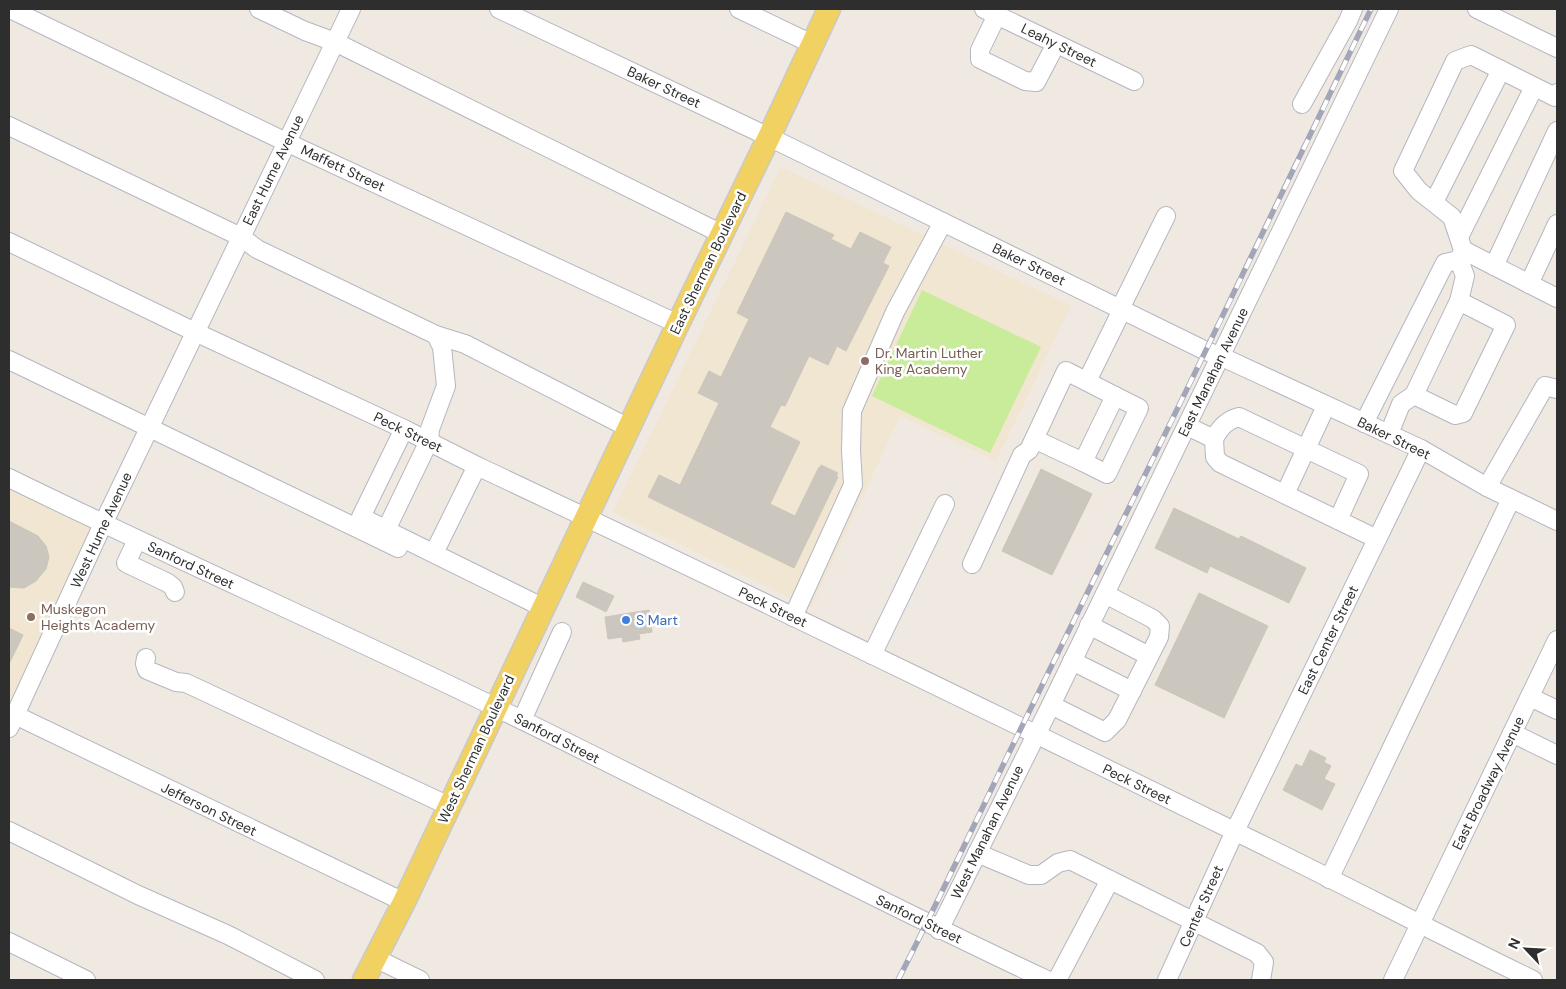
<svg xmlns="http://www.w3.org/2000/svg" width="1566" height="989" font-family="'DM Sans',sans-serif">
<rect width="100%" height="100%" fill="#efe9e1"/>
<!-- education -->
<g fill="#f0e6d1">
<path d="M781,167l290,139 -75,155 -96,-45 -89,192 -198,-96z"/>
<path d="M9,483l87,42 -87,183z"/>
</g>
<!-- pitch -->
<path fill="#c9ec9a" d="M922,290l119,57 -51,106 -118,-57z"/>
<!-- building -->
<g fill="#cbc7bf" stroke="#cbc5ba">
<path d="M786,212l48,23 -3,4 20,10 9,-17 31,15 -8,16 6,3 -43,85 -9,-5 -9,19 -19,-9 -24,50 -4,-1 -11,22 30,15 -30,62 25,12 24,-49 1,1 1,-3 17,8 -2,3 2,1 -44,91 -146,-71 11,-22 21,10 39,-82 -21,-10 11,-22 12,6 28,-58 -12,-6z"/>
<path d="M1041,469l51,25 -40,81 -50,-24z"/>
<path d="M1174,508l65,31 2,-3 65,32 -17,35 -79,-37 -3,7 -52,-25z"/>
<path d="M9,521l29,15 8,10 3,11 -3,12 -10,12 -12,7 -15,-1z"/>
<path d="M583,582l31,14 -8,16 -30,-15z"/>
<path d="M1199,593l69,33 -44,92 -69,-33z"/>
<path d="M649,610l3,22 -13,2 1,5 -17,3 -1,-5 -14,2 -3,-22z"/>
<path d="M9,628l14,7 -14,29z"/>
<path d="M1310,750l16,8 -2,4 7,4 -7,13 11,5 -13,26 -39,-20 13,-26 6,3z"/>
</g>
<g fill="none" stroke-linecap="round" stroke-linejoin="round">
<!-- minor casing -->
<g stroke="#b4b7c1" stroke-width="20">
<g id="minor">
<path d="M10,9l276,133 392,182"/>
<path d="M259,9l46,22 30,11 387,192"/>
<path d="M499,9l270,128 437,214 14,5 201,93 66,38 70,34"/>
<path d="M739,9l73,35"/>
<path d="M984,9l150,72"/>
<path d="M1477,9l80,39"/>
<path d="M997,15l-17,35v9l45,22 11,1 20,-38"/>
<path d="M1302,104l46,-83 5,-12"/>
<path d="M9,126l232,111 16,12 179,86 6,12 4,39 -16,43 -1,12 -43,89 158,78"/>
<path d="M1434,202l67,-132"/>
<path d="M1459,237l75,-150"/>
<path d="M9,242l186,90 209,97 73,37c253,119 504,241 755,364 101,49 200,101 301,150"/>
<path d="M1463,250l94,48"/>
<path d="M1494,266l63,-135"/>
<path d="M1529,284l28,-60"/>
<path d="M1120,309l46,-93"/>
<path d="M436,335l29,9 164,84"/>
<path d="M9,360l389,188"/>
<path d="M1087,381l35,-71"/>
<path d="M1414,395l41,20 8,-2 43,-88 -47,-24"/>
<path d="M1364,423l81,-160 14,-3"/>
<path d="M1187,426l27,13 1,18 5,6 157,76"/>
<path d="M1389,434l12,-30 13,-9 45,-94 6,-25 -6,-16 4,-10 -11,-33 -33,-26 -16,-20 52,-110 16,-6 84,42 2,-4"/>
<path d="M1214,439c6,-12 13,-19 25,-22l120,57 -21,46"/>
<path d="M1083,462l24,12 32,-66 -24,-12"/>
<path d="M9,478c161,79 326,151 488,230 184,89 365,186 550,272"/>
<path d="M1487,487l58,-101 12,3"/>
<path d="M1285,494l41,-88"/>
<path d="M381,527l-20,-10 43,-88"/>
<path d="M137,540l-11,23 42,20 5,4 2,5"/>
<path d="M434,553l43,-87"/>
<path d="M972,564l50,-109 7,-5 37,-79 49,25 -32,66 -49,-23"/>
<path d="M793,617l60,-132 -2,-35 1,-39 43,-99 48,-90"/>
<path d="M1089,625l60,31"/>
<path d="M872,655l73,-151"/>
<path d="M146,658l-1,6 2,6 29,12 10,1 263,123"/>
<path d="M1072,661l60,30"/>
<path d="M1530,697l27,13"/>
<path d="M1051,705l54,27 12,-12 42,-83 1,-11 -7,-7 -48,-25"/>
<path d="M15,715l389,187"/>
<path d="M522,720l40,-88"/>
<path d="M9,728l94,-204 248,-515"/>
<path d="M1512,733l45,22"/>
<path d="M9,831l129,64 90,40 87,45"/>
<path d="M977,853l52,22h12l17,-12 12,-3 187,93 7,9 -3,18"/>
<path d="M1329,879l182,-380"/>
<path d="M939,930l112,-225 338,-696"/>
<path d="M9,942l77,38"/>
<path d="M375,958l45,22"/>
<path d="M1057,980l53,-100"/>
<path d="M1167,980l68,-149 186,-382"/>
<path d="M1393,980l164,-340"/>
</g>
</g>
<!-- major casing -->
<g stroke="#c9c9c9" stroke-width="25">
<path id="major" d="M364,980l40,-78 274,-578 91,-187 60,-128"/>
</g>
<!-- minor -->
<use href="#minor" stroke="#fff" stroke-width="18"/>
<!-- major -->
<use href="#major" stroke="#f2d163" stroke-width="22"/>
<!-- rail casing -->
<g stroke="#a3a6b8" stroke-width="5.5">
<path id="rail" d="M898,980c45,-88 87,-179 131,-268 115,-234 229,-468 342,-703"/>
</g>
<!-- rail -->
<use href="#rail" stroke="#fff" stroke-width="4" stroke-dasharray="11" stroke-linecap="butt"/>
</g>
<!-- markers -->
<g fill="#8d6e63" stroke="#fff" stroke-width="2">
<circle cx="865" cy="361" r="5"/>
<circle cx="31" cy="617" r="5"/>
</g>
<circle fill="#3f7fe0" stroke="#fff" stroke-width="2" cx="626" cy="620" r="5"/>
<g text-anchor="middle" stroke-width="5" stroke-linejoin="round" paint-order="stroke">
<!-- street labels -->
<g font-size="14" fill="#2e2e2e" stroke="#fff">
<text transform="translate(1059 45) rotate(26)" y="5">Leahy Street</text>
<text transform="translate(664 87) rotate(25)" y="5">Baker Street</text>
<text transform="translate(343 168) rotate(25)" y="5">Maffett Street</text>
<text transform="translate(273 170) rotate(-64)" y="5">East Hume Avenue</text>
<text transform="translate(708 263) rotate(-64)" y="5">East Sherman Boulevard</text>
<text transform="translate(1029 264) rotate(26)" y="5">Baker Street</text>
<text transform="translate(1213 372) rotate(-64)" y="5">East Manahan Avenue</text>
<text transform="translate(408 432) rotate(26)" y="5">Peck Street</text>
<text transform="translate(1394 438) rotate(26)" y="5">Baker Street</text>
<text transform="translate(101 530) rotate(-65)" y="5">West Hume Avenue</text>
<text transform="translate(191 565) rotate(25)" y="5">Sanford Street</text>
<text transform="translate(773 607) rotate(26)" y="5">Peck Street</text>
<text transform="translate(1328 640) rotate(-64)" y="5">East Center Street</text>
<text transform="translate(557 738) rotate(27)" y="5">Sanford Street</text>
<text transform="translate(476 749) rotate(-65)" y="5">West Sherman Boulevard</text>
<text transform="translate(1488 783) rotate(-64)" y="5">East Broadway Avenue</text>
<text transform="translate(1137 784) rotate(26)" y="5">Peck Street</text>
<text transform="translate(209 809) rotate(26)" y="5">Jefferson Street</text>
<text transform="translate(987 832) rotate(-64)" y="5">West Manahan Avenue</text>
<text transform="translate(1201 906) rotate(-66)" y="5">Center Street</text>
<text transform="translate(919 919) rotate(26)" y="5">Sanford Street</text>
</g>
<!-- education labels -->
<g font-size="14" fill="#785e54" stroke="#fff" text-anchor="start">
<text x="875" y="358">Dr. Martin Luther<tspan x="875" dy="16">King Academy</tspan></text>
<text x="41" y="614">Muskegon<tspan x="41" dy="16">Heights Academy</tspan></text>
</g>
<!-- shop labels -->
<g font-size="14" fill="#366cbe" stroke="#fff" text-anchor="start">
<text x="636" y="625">S Mart</text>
</g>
</g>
<!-- border -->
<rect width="1566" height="989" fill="none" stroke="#2e2e2e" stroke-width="20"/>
<!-- north arrow -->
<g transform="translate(1526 949) rotate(295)" stroke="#ffffff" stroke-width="4" paint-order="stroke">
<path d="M0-4L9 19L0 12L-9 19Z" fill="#2e2e2e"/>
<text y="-8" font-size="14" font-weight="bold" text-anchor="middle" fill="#2e2e2e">N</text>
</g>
</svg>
